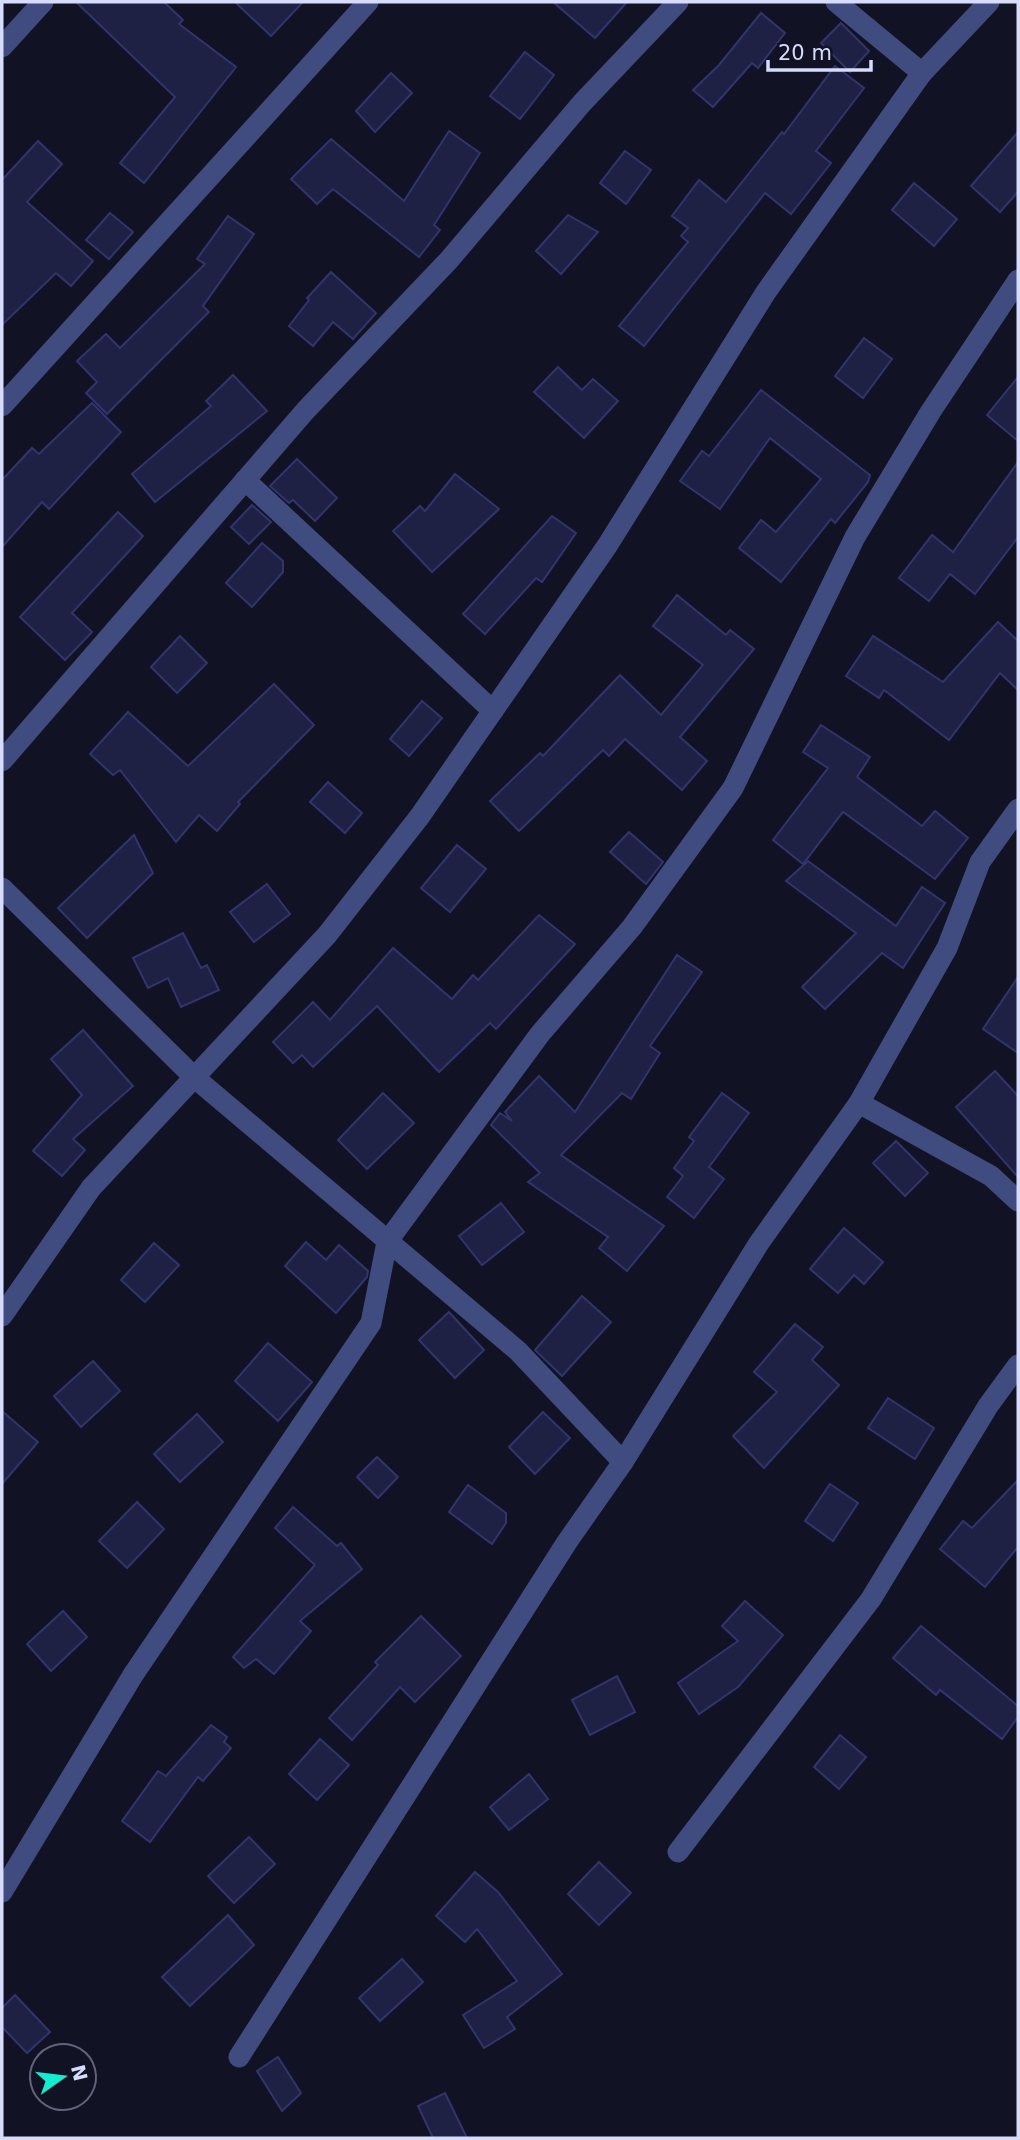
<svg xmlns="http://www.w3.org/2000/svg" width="1020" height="2140" font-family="'DejaVu Sans',sans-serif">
<rect width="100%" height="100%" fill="#111224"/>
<!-- building -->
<g fill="#1e2044" stroke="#32346e" stroke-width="2">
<path d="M76,2h88l19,18 -4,4 57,43 -92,116 -24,-20 55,-66z"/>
<path d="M235,2h68l-32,34z"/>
<path d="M553,2h74l-32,36z"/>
<path d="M761,13l24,20 -27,35 -6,-5 -39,44 -20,-17 26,-25z"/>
<path d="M841,23l28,28 -19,21 -29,-29z"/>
<path d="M525,52l29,23 -34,44 -30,-23z"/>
<path d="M835,66l29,22 -48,63 15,12 -40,51 -26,-21 -121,153 -25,-20 69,-84 -7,-6 7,-8 -16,-12 27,-36 27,22 56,-70 2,2z"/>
<path d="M391,73l21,20 -37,39 -19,-21z"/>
<path d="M449,131l31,22 -46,72 6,5 -21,27 -86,-68 -16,15 -26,-25 40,-40 73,62z"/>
<path d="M1018,132v60l-18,20 -29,-26z"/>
<path d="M38,141l24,23 -35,38 66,59 -22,25 -15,-13 -54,52v-145z"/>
<path d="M625,151l26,19 -25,34 -26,-21z"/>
<path d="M914,183l43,36 -23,27 -42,-36z"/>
<path d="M110,213l23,19 -24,27 -23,-19z"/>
<path d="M568,215l30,17 -37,42 -25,-23z"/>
<path d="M228,216l26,18 -51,72 6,6 -102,102 -21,-21 11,-11 -20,-21 29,-27 14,14 85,-84 -8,-5z"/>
<path d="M331,272l45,41 -23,26 -20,-17 -20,24 -24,-20 20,-26 -2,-2z"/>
<path d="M864,338l28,21 -29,39 -28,-22z"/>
<path d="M558,367l24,23 11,-11 25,22 -34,37 -50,-46z"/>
<path d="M233,375l34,36 -112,91 -23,-28 79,-68 -5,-5z"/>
<path d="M1018,377v64l-31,-26z"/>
<path d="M761,390l109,85 -2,7 -33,41 -4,-4 -50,63 -42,-34 22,-28 15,12 45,-53 -51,-41 -50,71 -40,-28 22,-30 7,5z"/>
<path d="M92,403l29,29 -72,77 -7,-7 -40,45v-67l30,-32 7,6z"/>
<path d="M297,459l40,39 -22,23 -22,-21 -4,3 -19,-17z"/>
<path d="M1018,462v75l-43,57 -25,-20 -21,27 -30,-23 33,-43 21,17z"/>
<path d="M455,474l44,35 -67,63 -39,-41 27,-25 5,5z"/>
<path d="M252,505l19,17 -22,22 -18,-17z"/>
<path d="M118,512l25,24 -71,77 20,19 -27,28 -45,-43z"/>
<path d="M552,516l24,17 -34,49 -6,-4 -51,56 -22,-20z"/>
<path d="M262,543l21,18v11l-31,35 -26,-24z"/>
<path d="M677,595l49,40 4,-5 24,19 -74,88 27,24 -25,29 -57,-51 -16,17 -6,-6 -84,81 -29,-30 50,-48 3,3 77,-81 41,40 42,-50 -50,-39z"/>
<path d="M998,622l20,19v49l-18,-17 -51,67 -65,-50 -5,8 -33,-22 27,-40 70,46z"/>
<path d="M180,636l27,27 -30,30 -26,-26z"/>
<path d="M274,684l40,41 -76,77 2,2 -23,27 -18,-16 -23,27 -56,-72 -7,5 -23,-21 38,-42 60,54z"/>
<path d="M422,701l20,17 -33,38 -19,-17z"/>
<path d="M821,725l49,32 -13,20 65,49 13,-15 33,27 -33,41 -92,-67 -40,52 -30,-24 55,-72 -25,-16z"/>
<path d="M328,782l34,31 -17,20 -35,-31z"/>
<path d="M629,832l34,30 -17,22 -36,-32z"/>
<path d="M134,835l19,38 -66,65 -29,-30z"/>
<path d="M457,845l29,24 -36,43 -29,-24z"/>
<path d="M808,861l88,65 26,-39 23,16 -42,65 -21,-15 -57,56 -23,-22 54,-54 -70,-52z"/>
<path d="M267,884l23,30 -36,28 -24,-30z"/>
<path d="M539,915l36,29 -79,85 -6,-6 -51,49 -62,-66 -64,61 -11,-12 -9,8 -20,-21 40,-40 17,18 63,-72 59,51 21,-24 5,5z"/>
<path d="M183,933l18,35 6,-3 12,25 -38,17 -13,-29 -20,10 -15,-30z"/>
<path d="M677,955l25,17 -52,74 10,7 -29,46 -9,-6 -61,62 103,71 -37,45 -28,-23 9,-11 -80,-55 12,-9 -49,-48 9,-12 12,8 -7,-9 34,-36 36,36z"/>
<path d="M1018,977v76l-35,-24z"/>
<path d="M83,1030l50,56 -60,53 12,11 -23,26 -29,-25 49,-56 -31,-36z"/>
<path d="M995,1071l23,25v81l-62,-70z"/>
<path d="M383,1093l31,30 -47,46 -29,-29z"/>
<path d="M722,1093l27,20 -40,54 15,12 -30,39 -27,-21 16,-21 -9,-8 20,-27 -5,-4z"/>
<path d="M896,1141l32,32 -23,23 -32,-33z"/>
<path d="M501,1203l23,29 -42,33 -23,-29z"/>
<path d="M844,1228l39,34 -19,22 -10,-9 -16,18 -28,-24z"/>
<path d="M306,1242l20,18 13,-15 29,26 -1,6 -31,36 -51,-47z"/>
<path d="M154,1243l25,22 -34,37 -24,-22z"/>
<path d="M582,1296l29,26 -49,54 -27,-26z"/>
<path d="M449,1312l35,38 -29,28 -36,-38z"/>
<path d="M795,1324l28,23 -11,13 27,25 -75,83 -31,-32 44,-44 -23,-20z"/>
<path d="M268,1343l44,39 -34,39 -43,-40z"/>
<path d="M93,1361l27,30 -39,36 -27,-31z"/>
<path d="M888,1398l46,30 -19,31 -47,-31z"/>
<path d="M2,1411l36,31 -36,42z"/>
<path d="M543,1412l27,26 -35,36 -26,-27z"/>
<path d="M197,1414l26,28 -43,40 -26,-28z"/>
<path d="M377,1457l21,20 -20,21 -21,-21z"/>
<path d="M1018,1480v67l-33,40 -45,-38 23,-28 9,7z"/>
<path d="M830,1484l28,19 -25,38 -28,-20z"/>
<path d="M468,1485l38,28v10l-14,21 -43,-32z"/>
<path d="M137,1502l27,27 -37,39 -28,-27z"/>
<path d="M293,1507l44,39 4,-3 21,26 -62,52 11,10 -37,43 -18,-15 -12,9 -11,-11 82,-92 -40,-37z"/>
<path d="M745,1601l38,34 -45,52 -39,27 -21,-31 60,-42 -16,-15z"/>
<path d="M63,1611l24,26 -36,34 -24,-27z"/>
<path d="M421,1616l40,40 -46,46 -15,-15 -48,53 -23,-22 49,-53 -3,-3z"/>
<path d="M921,1626l97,80v11l-16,22 -62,-49 -4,5 -43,-37z"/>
<path d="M617,1676l18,36 -45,23 -18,-35z"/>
<path d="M211,1725l16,12 -3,5 7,6 -28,33 -5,-4 -48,65 -28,-21 36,-50 8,5z"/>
<path d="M840,1735l26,22 -27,32 -25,-22z"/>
<path d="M320,1739l29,26 -32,35 -28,-26z"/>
<path d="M529,1774l19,25 -39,31 -19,-23z"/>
<path d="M249,1837l26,27 -41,39 -26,-27z"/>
<path d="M599,1862l32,31 -32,32 -31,-31z"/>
<path d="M475,1872l23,20 64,82 -55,43 8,12 -31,19 -21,-33 54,-34 -40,-52 -12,13 -29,-26z"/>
<path d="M228,1915l26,30 -64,61 -28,-29z"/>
<path d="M402,1959l21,23 -43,39 -21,-23z"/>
<path d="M15,1995l35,37 -23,21 -25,-26v-19z"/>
<path d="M278,2057l23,36 -19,18 -25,-40z"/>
<path d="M445,2093l22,45h-34l-15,-32z"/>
</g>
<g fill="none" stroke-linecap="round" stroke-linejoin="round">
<!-- minor -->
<g stroke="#404c7f" stroke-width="21">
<path d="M836,2l86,71"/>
<path d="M2,47l41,-45"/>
<path d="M2,406l366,-404"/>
<path d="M245,480l248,231"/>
<path d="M2,761l304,-351 143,-150 133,-157 96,-101"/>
<path d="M2,888l193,190 323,273 105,111"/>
<path d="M859,1103l132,73 27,25"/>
<path d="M2,1316l89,-128 236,-253 93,-119 187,-270 159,-254 156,-219 67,-71"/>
<path d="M678,1852l193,-253 117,-193 30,-41"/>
<path d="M2,1892l131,-217 238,-352 16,-81 153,-208 92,-107 101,-139 122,-251 76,-126 87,-131"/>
<path d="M239,2057l328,-515 56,-80 136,-219 100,-140 88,-155 33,-86 38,-53"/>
</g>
</g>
<!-- border -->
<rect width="1020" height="2140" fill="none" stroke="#d7dcfc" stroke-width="7"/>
<!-- north arrow -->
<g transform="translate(63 2077) rotate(76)"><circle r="33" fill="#111224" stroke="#60637a" stroke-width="2"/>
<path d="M0-5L12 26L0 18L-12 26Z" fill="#14eccf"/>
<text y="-10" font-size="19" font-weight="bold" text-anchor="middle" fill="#d7dcfc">N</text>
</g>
<!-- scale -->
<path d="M768 60v10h103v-10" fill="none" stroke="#d7dcfc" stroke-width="3.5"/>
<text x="778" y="60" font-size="21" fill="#d7dcfc" stroke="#111224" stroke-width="5" paint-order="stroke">20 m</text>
</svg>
